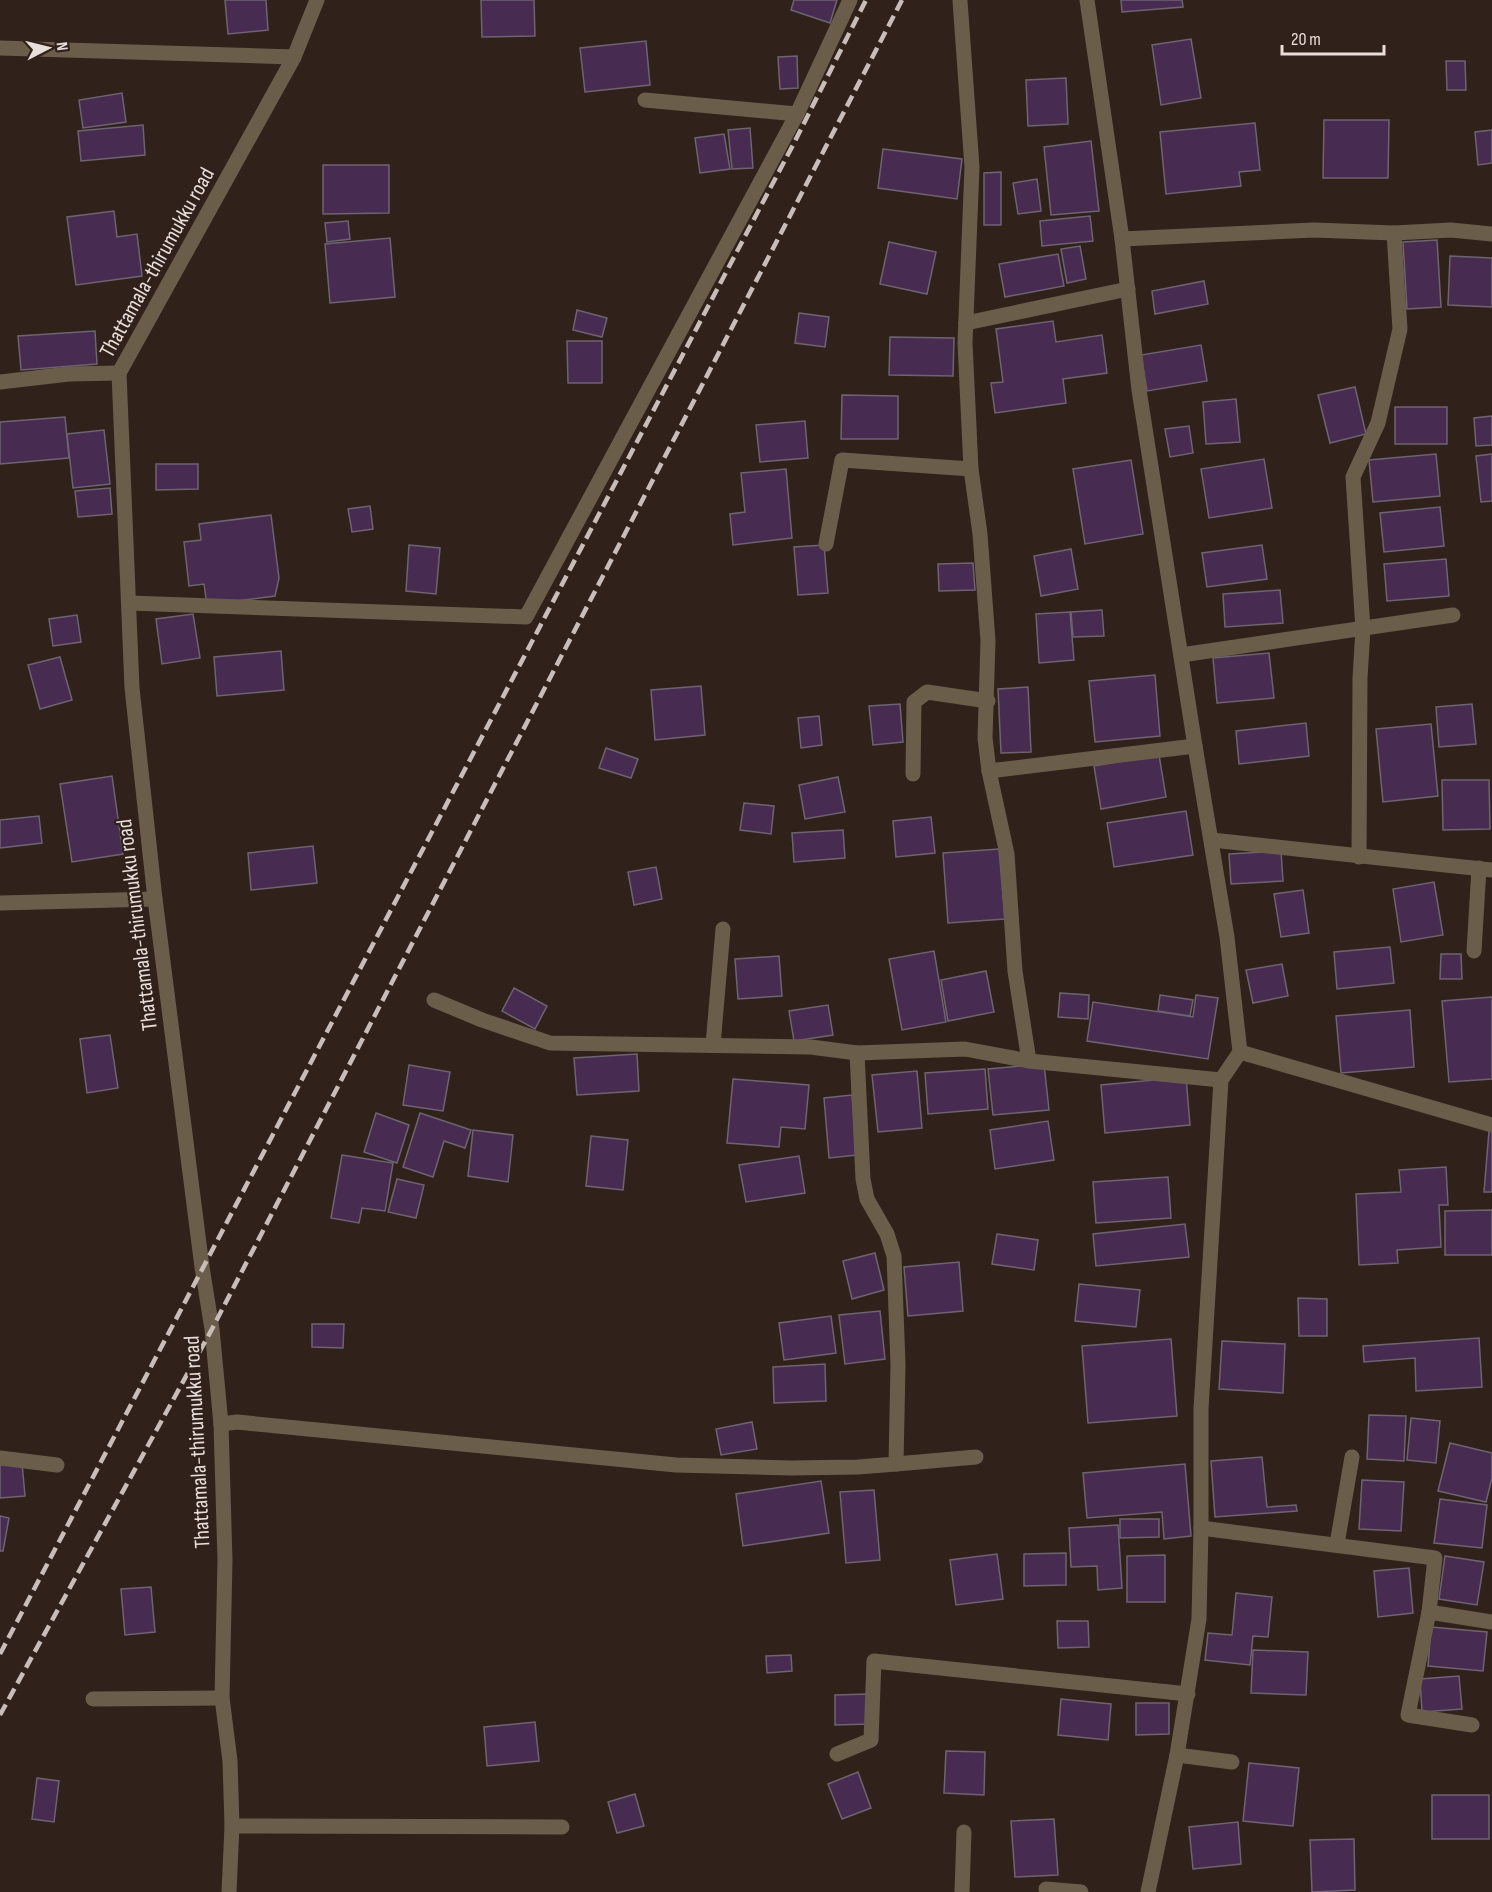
<svg xmlns="http://www.w3.org/2000/svg" width="1492" height="1892" font-family="'Sofia Sans Condensed',sans-serif">
<rect width="100%" height="100%" fill="#30211b"/>
<!-- building -->
<g fill="#482b50" stroke="#6e6371" stroke-width="1.5">
<path d="M225,0h41l2,30 -40,4z"/>
<path d="M481,0h53l1,36 -53,1z"/>
<path d="M794,0h43l-7,23 -39,-13z"/>
<path d="M1121,0h61l1,7 -61,5z"/>
<path d="M1191,39l10,59 -40,7 -9,-60z"/>
<path d="M646,41l4,44 -65,7 -5,-44z"/>
<path d="M797,56l1,32 -18,1 -2,-32z"/>
<path d="M1446,61h19l1,29h-19z"/>
<path d="M1066,78l2,46 -40,2 -2,-46z"/>
<path d="M122,93l4,29 -43,6 -4,-28z"/>
<path d="M1324,120h65l-1,58h-65z"/>
<path d="M1255,123l5,47 -21,2 2,14 -75,8 -6,-62z"/>
<path d="M143,125l2,30 -64,6 -3,-30z"/>
<path d="M750,128l3,40 -21,1 -4,-39z"/>
<path d="M1492,130v33l-14,2 -3,-33z"/>
<path d="M724,134l6,35 -30,4 -5,-35z"/>
<path d="M1091,141l8,70 -48,4 -7,-68z"/>
<path d="M883,149l79,10 -5,40 -79,-11z"/>
<path d="M323,165h66v48l-66,1z"/>
<path d="M1001,172v53h-17v-52z"/>
<path d="M1037,179l4,32 -23,3 -5,-31z"/>
<path d="M114,211l3,26 20,-3 5,42 -66,9 -9,-68z"/>
<path d="M1090,216l3,25 -51,5 -2,-25z"/>
<path d="M348,221l2,18 -23,3 -2,-19z"/>
<path d="M390,238l5,59 -65,6 -5,-59z"/>
<path d="M1437,240l4,67 -34,2 -4,-67z"/>
<path d="M889,242l47,10 -9,42 -47,-10z"/>
<path d="M1080,246l6,33 -19,4 -6,-34z"/>
<path d="M1058,254l6,32 -59,11 -6,-33z"/>
<path d="M1450,256l42,2v49l-44,-2z"/>
<path d="M1204,281l4,23 -53,10 -3,-23z"/>
<path d="M577,310l30,8 -5,19 -29,-7z"/>
<path d="M799,313l30,4 -4,30 -30,-4z"/>
<path d="M1053,321l3,21 46,-7 5,38 -44,6 3,24 -71,10 -4,-30 12,-1 -7,-53z"/>
<path d="M95,331l2,33 -76,6 -3,-34z"/>
<path d="M890,337l64,1 -1,38 -64,-1z"/>
<path d="M567,341h35v42h-34z"/>
<path d="M1201,345l6,36 -60,10 -6,-36z"/>
<path d="M1355,387l11,47 -36,9 -12,-48z"/>
<path d="M842,395l56,1v43h-57z"/>
<path d="M1236,399l4,43 -34,2 -3,-42z"/>
<rect x="1395" y="407" width="52" height="37"/>
<path d="M1492,416v29l-16,1 -2,-28z"/>
<path d="M65,417l4,41 -69,6v-42z"/>
<path d="M805,421l3,37 -48,4 -4,-37z"/>
<path d="M1189,426l4,27 -23,4 -5,-28z"/>
<path d="M104,430l6,54 -37,4 -6,-54z"/>
<path d="M1436,454l4,42 -67,6 -4,-42z"/>
<path d="M1492,454v47l-11,1 -5,-46z"/>
<path d="M1264,459l8,49 -63,10 -8,-49z"/>
<path d="M1131,460l12,74 -58,10 -12,-75z"/>
<path d="M156,464h42v25l-42,1z"/>
<path d="M786,469l6,69 -59,7 -3,-31 15,-2 -4,-39z"/>
<path d="M110,488l2,26 -34,3 -3,-26z"/>
<path d="M370,506l3,23 -21,3 -4,-23z"/>
<path d="M1440,507l4,39 -60,6 -4,-39z"/>
<path d="M271,515l8,63 -4,18 -68,9 -3,-21 -15,2 -5,-44 17,-2 -2,-16z"/>
<path d="M409,545l31,3 -4,46 -30,-3z"/>
<path d="M824,545l4,48 -30,2 -4,-48z"/>
<path d="M1262,545l5,34 -60,8 -5,-34z"/>
<path d="M1071,549l7,40 -37,7 -7,-40z"/>
<path d="M1446,559l3,37 -62,5 -3,-37z"/>
<path d="M973,563l2,27 -36,1 -1,-27z"/>
<path d="M1280,590l3,33 -58,4 -2,-33z"/>
<path d="M1102,610l2,26 -31,1 -2,-25z"/>
<path d="M1070,612l4,48 -35,3 -3,-49z"/>
<path d="M193,614l7,44 -38,6 -6,-45z"/>
<path d="M77,615l4,27 -28,4 -4,-27z"/>
<path d="M281,651l3,39 -67,6 -3,-39z"/>
<path d="M1269,653l5,45 -57,5 -4,-45z"/>
<path d="M60,657l12,43 -32,9 -12,-44z"/>
<path d="M1155,675l5,61 -65,6 -6,-61z"/>
<path d="M701,686l4,49 -50,5 -4,-50z"/>
<path d="M1028,687l3,65 -30,1 -3,-64z"/>
<path d="M900,704l3,38 -30,3 -4,-39z"/>
<path d="M1472,704l4,40 -37,3 -3,-40z"/>
<path d="M819,716l3,29 -21,3 -3,-30z"/>
<path d="M1306,723l3,33 -70,8 -3,-33z"/>
<path d="M1431,724l7,72 -55,6 -7,-73z"/>
<path d="M606,748l32,11 -7,19 -32,-10z"/>
<path d="M1159,755l7,42 -65,12 -7,-43z"/>
<path d="M112,776l11,78 -51,8 -12,-78z"/>
<path d="M838,777l7,35 -40,7 -6,-34z"/>
<path d="M1442,780h47l1,49 -47,1z"/>
<path d="M744,803l30,3 -3,28 -31,-4z"/>
<path d="M1186,811l7,44 -79,12 -7,-44z"/>
<path d="M39,816l3,27 -42,5v-28z"/>
<path d="M931,817l4,36 -39,4 -3,-36z"/>
<path d="M843,830l2,28 -51,4 -2,-29z"/>
<path d="M313,846l4,37 -66,7 -3,-37z"/>
<path d="M999,849l6,70 -57,4 -5,-70z"/>
<path d="M1281,851l2,30 -52,3 -2,-30z"/>
<path d="M656,867l6,32 -28,6 -6,-33z"/>
<path d="M1434,882l9,53 -42,7 -8,-53z"/>
<path d="M1303,890l6,43 -28,4 -7,-43z"/>
<path d="M1390,947l4,36 -57,6 -3,-37z"/>
<path d="M934,951l12,71 -44,8 -13,-71z"/>
<path d="M1441,954h20l1,25h-22z"/>
<path d="M779,956l3,40 -44,3 -3,-40z"/>
<path d="M1282,964l6,32 -35,7 -7,-33z"/>
<path d="M986,971l8,41 -46,9 -7,-41z"/>
<path d="M514,988l33,18 -12,23 -33,-18z"/>
<path d="M1060,993l29,2 -1,24 -30,-2z"/>
<path d="M1160,995l33,5 -3,16 -32,-5z"/>
<path d="M1196,995l22,3 -10,61 -121,-18 6,-39 100,15z"/>
<path d="M1492,997v82l-43,3 -7,-81z"/>
<path d="M828,1005l5,30 -39,6 -5,-30z"/>
<path d="M1410,1010l4,57 -73,6 -5,-57z"/>
<path d="M110,1035l8,53 -31,5 -7,-54z"/>
<path d="M637,1054l2,37 -62,4 -3,-37z"/>
<path d="M1044,1064l5,46 -56,5 -5,-46z"/>
<path d="M409,1065l41,7 -7,39 -40,-6z"/>
<path d="M985,1069l3,40 -60,5 -3,-41z"/>
<path d="M917,1071l5,57 -44,4 -6,-57z"/>
<path d="M1186,1077l4,48 -85,8 -4,-48z"/>
<path d="M733,1079l76,6 -4,44 -24,-2 -2,20 -52,-4z"/>
<path d="M852,1095l5,60 -28,3 -5,-60z"/>
<path d="M376,1113l33,12 -12,38 -33,-11z"/>
<path d="M420,1113l51,17 -6,18 -21,-7 -11,36 -30,-10z"/>
<path d="M1048,1121l6,39 -59,9 -5,-39z"/>
<path d="M473,1130l40,5 -5,47 -40,-6z"/>
<path d="M1489,1131h3v61h-8z"/>
<path d="M591,1136l37,4 -5,50 -37,-4z"/>
<path d="M342,1155l51,8 -8,48 -23,-3 -3,15 -28,-5z"/>
<path d="M799,1156l6,37 -59,9 -7,-37z"/>
<path d="M1446,1167l2,38h-9l2,42 -44,3 1,13 -39,2 -3,-71 45,-2 -2,-22z"/>
<path d="M1168,1177l3,41 -75,5 -3,-41z"/>
<path d="M397,1179l27,6 -8,33 -28,-6z"/>
<path d="M1492,1210v45h-47v-44z"/>
<path d="M1185,1224l4,33 -93,9 -3,-32z"/>
<path d="M997,1234l41,6 -4,30 -42,-6z"/>
<path d="M875,1253l9,37 -32,9 -9,-38z"/>
<path d="M959,1262l4,49 -55,5 -4,-49z"/>
<path d="M1079,1284l61,6 -4,37 -61,-6z"/>
<path d="M1298,1298l29,1v37h-28z"/>
<path d="M880,1311l5,48 -40,5 -6,-49z"/>
<path d="M831,1316l5,37 -52,7 -5,-37z"/>
<path d="M312,1324h32l-1,24 -31,-1z"/>
<path d="M1479,1338l3,49 -66,4 -1,-33 -51,4 -1,-16z"/>
<path d="M1171,1339l6,77 -89,7 -6,-77z"/>
<path d="M1222,1341l63,3 -2,49 -64,-4z"/>
<path d="M825,1364l1,37 -52,2 -1,-36z"/>
<path d="M1369,1415l37,1 -2,45 -37,-2z"/>
<path d="M1411,1418l29,3 -4,42 -29,-3z"/>
<path d="M752,1422l5,27 -36,6 -5,-26z"/>
<path d="M1450,1443l42,10v25l-6,24 -48,-11z"/>
<path d="M1262,1457l5,50 29,-2 1,6 -82,6 -4,-56z"/>
<path d="M22,1463l3,33 -25,2v-33z"/>
<path d="M1185,1464l6,72 -27,3 -2,-27 -75,6 -4,-45z"/>
<path d="M1362,1480l42,2 -3,49 -42,-2z"/>
<path d="M821,1481l8,52 -86,13 -7,-52z"/>
<path d="M874,1490l6,70 -34,3 -6,-71z"/>
<path d="M1440,1499l47,6 -5,43 -48,-5z"/>
<path d="M0,1516l9,2 -6,33h-3z"/>
<path d="M1120,1519h39v18l-39,1z"/>
<path d="M1118,1525l4,63 -24,2 -1,-24 -26,1 -2,-39z"/>
<path d="M1066,1553v32l-42,1v-32z"/>
<path d="M997,1554l6,45 -47,6 -6,-45z"/>
<path d="M1165,1555v47h-38v-46z"/>
<path d="M1445,1556l39,6 -7,43 -38,-6z"/>
<path d="M1409,1568l4,45 -35,4 -4,-46z"/>
<path d="M151,1587l4,45 -30,3 -4,-46z"/>
<path d="M1236,1593l36,4 -4,40 -15,-1 -3,29 -45,-5 3,-27 24,2z"/>
<path d="M1057,1621h31l1,26 -31,1z"/>
<path d="M1431,1627l56,5 -4,39 -55,-5z"/>
<path d="M1253,1650l55,2 -2,43 -55,-2z"/>
<path d="M791,1655l1,16 -25,2 -1,-17z"/>
<path d="M1459,1676l3,33 -40,3 -2,-33z"/>
<path d="M869,1694v30l-34,1v-30z"/>
<path d="M1061,1699l50,5 -3,36 -50,-5z"/>
<path d="M1136,1703h33v31l-33,1z"/>
<path d="M535,1722l4,39 -52,5 -3,-39z"/>
<path d="M946,1751l39,1 -1,43 -40,-2z"/>
<path d="M1249,1763l50,5 -6,58 -50,-5z"/>
<path d="M858,1772l13,36 -29,11 -14,-35z"/>
<path d="M37,1778l22,3 -5,41 -22,-3z"/>
<path d="M635,1794l9,32 -27,7 -9,-31z"/>
<rect x="1432" y="1795" width="57" height="44"/>
<path d="M1054,1819l4,56 -43,2 -4,-56z"/>
<path d="M1238,1822l3,42 -48,5 -4,-42z"/>
<path d="M1354,1839l1,51 -43,2 -2,-52z"/>
</g>
<g fill="none" stroke-linecap="round" stroke-linejoin="round">
<!-- minor -->
<g stroke="#6a5e4b" stroke-width="15">
<path d="M1087,0l35,239 17,151 56,356 32,191 13,115 -19,28 -20,329v119l-2,91 -22,136 -29,137"/>
<path d="M0,48l294,9"/>
<path d="M645,100l152,14"/>
<path d="M1122,239l192,-9 80,3 57,-3 41,4"/>
<path d="M966,323l162,-34"/>
<path d="M0,382l69,-8 50,-1"/>
<path d="M826,544l16,-84 129,9"/>
<path d="M129,603l397,14 271,-503 53,-114"/>
<path d="M1181,655l272,-40"/>
<path d="M989,771l206,-25"/>
<path d="M913,774l1,-72 13,-10 61,9"/>
<path d="M1212,840l280,30"/>
<path d="M1359,857l1,-179 3,-49 -10,-152 25,-54 22,-94 -6,-96"/>
<path d="M0,903l155,-4"/>
<path d="M1474,951l5,-83"/>
<path d="M434,1000l48,20 68,23 261,4 46,6 108,-4 64,12 -14,-90 -8,-117 -18,-83 -4,-33 3,-97 -8,-107 -9,-65 -6,-126 7,-176 -12,-166"/>
<path d="M713,1045l10,-116"/>
<path d="M1240,1052l252,73"/>
<path d="M1029,1061l192,19"/>
<path d="M221,1424l16,-2 439,43 115,3 67,-1 38,-3 2,-99 -4,-109 -7,-22 -20,-35 -4,-20 -6,-126"/>
<path d="M0,1458l57,7"/>
<path d="M896,1464l80,-7"/>
<path d="M1201,1528l234,30 -6,54 -21,103 64,10"/>
<path d="M1337,1544l15,-87"/>
<path d="M1429,1612l63,10"/>
<path d="M93,1699l129,-1"/>
<path d="M837,1754l34,-14 3,-79 314,33"/>
<path d="M1177,1755l55,7"/>
<path d="M232,1826l330,1"/>
<path d="M1046,1889l35,3"/>
<path d="M229,1892l3,-66 -2,-65 -8,-63 3,-138 -4,-136 -9,-95 -10,-62 -47,-368 -23,-211 -13,-315 175,-316 23,-57"/>
<path d="M962,1892l2,-60"/>
</g>
<!-- rail -->
<g stroke="#c8bdb9" stroke-width="4.5" stroke-dasharray="12 6" stroke-linecap="butt">
<path d="M0,1654l794,-1511 72,-143"/>
<path d="M0,1715l212,-386 690,-1329"/>
</g>
</g>
<g text-anchor="middle" stroke-width="4.5" stroke-linejoin="round" paint-order="stroke">
<!-- street labels -->
<g font-size="22" fill="#e8deda" stroke="#30211b">
<text transform="translate(156 262) rotate(-61)" y="8">Thattamala-thirumukku road</text>
<text transform="translate(136 925) rotate(-97)" y="8">Thattamala-thirumukku road</text>
<text transform="translate(196 1442) rotate(-93)" y="8">Thattamala-thirumukku road</text>
</g>
</g>
<!-- north arrow -->
<g transform="translate(48 48) rotate(83)" stroke="#30211b" stroke-width="4.5" paint-order="stroke">
<path d="M0-4.5L10 22L0 15L-10 22Z" fill="#e8deda"/>
<text y="-9" font-size="16" font-weight="bold" text-anchor="middle" fill="#e8deda">N</text>
</g>
<!-- scale -->
<path d="M1282 45v9h102v-9" fill="none" stroke="#e8deda" stroke-width="3"/>
<text x="1291" y="45" font-size="18" fill="#e8deda" stroke="#30211b" stroke-width="4.5" paint-order="stroke">20 m</text>
</svg>
